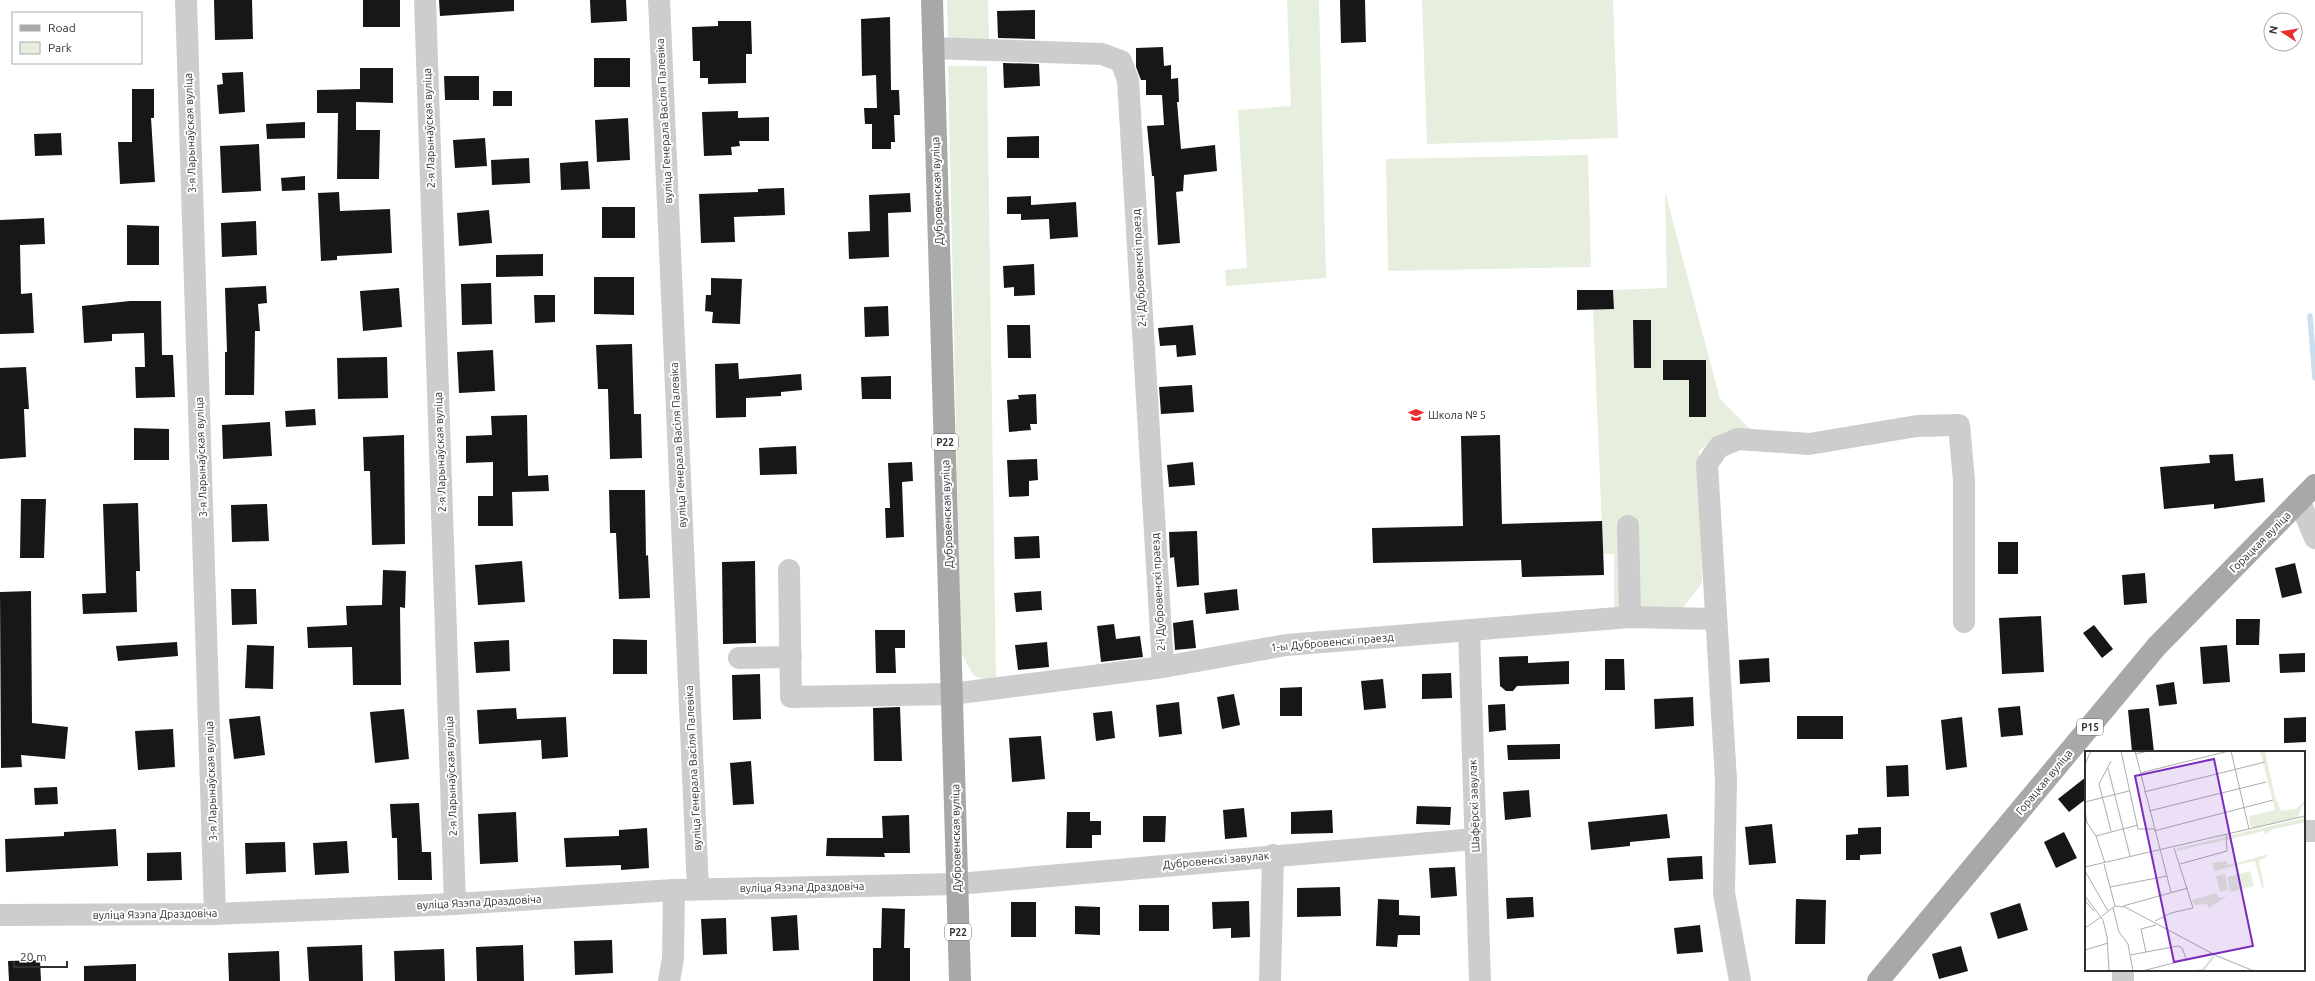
<svg xmlns="http://www.w3.org/2000/svg" width="2315" height="981" font-family="Ubuntu,sans-serif">
<rect width="100%" height="100%" fill="#fff"/>
<!-- green -->
<g fill="#e6eede">
<path d="M947,0h41l1,42 -41,-5z"/>
<path d="M1287,0h32l7,278 -100,8 -1,-16 22,-2 -9,-158 53,-4z"/>
<path d="M1422,0h191l5,138 -191,6z"/>
<path d="M948,66h39l9,618 -23,-9 -12,-22z"/>
<path d="M1588,155l3,112 -203,4 -2,-112z"/>
<path d="M1665,192l55,207 31,31 -28,3 -24,18 3,132 -20,26 -68,1v-56h-11l-10,-245h21l-1,-19 54,-2z"/>
</g>
<g fill="none" stroke-linecap="round" stroke-linejoin="round">
<!-- stream -->
<path stroke="#cadeee" stroke-width="5.5" d="M2310,316l5,62"/>
</g>
<!-- building -->
<g fill="#171717">
<path d="M214,0h38l1,39 -38,1z"/>
<rect x="363" y="0" width="37" height="27"/>
<path d="M439,0h75v11l-74,5z"/>
<path d="M590,0h36l1,21 -36,2z"/>
<path d="M1340,0h25l1,42 -25,1z"/>
<path d="M1035,10v29l-37,-1 -1,-27z"/>
<path d="M890,17l1,73h8l1,25h-6l1,27h-4v7h-19v-25h-7l-1,-16h13l-1,-33 -14,1 -1,-57z"/>
<path d="M718,21h33l1,33h-6v29l-38,1v-6h-8v-17h-7l-1,-34 26,-1z"/>
<path d="M1163,47l1,19 7,-1v14l7,-1 1,24h-2l4,47 34,-4 2,26 -33,4 -1,16 -7,1 4,51 -22,2 -4,-69h-2l-5,-50 17,-1 -2,-30h-16v-15h-5l-5,-13v-19z"/>
<rect x="594" y="58" width="36" height="29"/>
<path d="M1003,63l36,1 1,22 -36,2z"/>
<path d="M360,68h33v35l-37,-1v28h24l-1,49h-42l1,-66h-21v-23l43,-1z"/>
<path d="M243,72l2,40 -26,2 -2,-29 6,-1 -1,-11z"/>
<path d="M444,76h35v24h-34z"/>
<path d="M132,89h22v29h-3l4,64 -35,2 -2,-42h14z"/>
<rect x="493" y="91" width="19" height="15"/>
<path d="M738,111v7l31,-1v24h-30l1,5 -9,1 1,8 -28,1 -2,-44z"/>
<path d="M628,118l2,42 -33,2 -2,-42z"/>
<path d="M305,122v16l-38,1 -1,-15z"/>
<path d="M61,133l1,22 -27,1 -1,-22z"/>
<path d="M1039,136v22h-32v-21z"/>
<path d="M485,138l2,28 -32,2 -2,-28z"/>
<path d="M259,144l2,47 -39,2 -2,-47z"/>
<path d="M529,158l1,25 -38,2 -1,-25z"/>
<path d="M588,161l2,28 -29,1 -1,-27z"/>
<path d="M305,176v14l-23,1 -1,-13z"/>
<path d="M784,188l1,27 -51,2 1,25 -34,1 -2,-49 59,-2v-3z"/>
<path d="M339,192l1,19 50,-2 2,44 -55,3v4l-16,1 -3,-68z"/>
<path d="M910,193l1,19 -23,1 1,44 -40,2 -1,-27 22,-1 -1,-36z"/>
<path d="M1031,196v9l45,-3 2,35 -28,2 -1,-20 -28,1v-6h-14v-17z"/>
<rect x="602" y="207" width="33" height="31"/>
<path d="M489,210l3,33 -33,3 -2,-33z"/>
<path d="M44,218l1,26 -25,1 1,49 11,-1 2,40 -34,1v-114z"/>
<path d="M256,221l1,34 -35,2 -1,-34z"/>
<path d="M127,225l32,1v39h-32z"/>
<path d="M543,254v22l-47,1v-22z"/>
<path d="M1034,264l1,31 -21,1v-9l-10,1 -1,-22z"/>
<path d="M594,277h40v38l-40,-1z"/>
<path d="M711,278l31,1 -2,45 -28,-1 1,-11 -8,-1 1,-16h5z"/>
<path d="M491,283l1,41 -30,1 -1,-41z"/>
<path d="M266,286l1,17 -9,1 2,27h-5l-1,64h-29v-43h2l-2,-64z"/>
<path d="M399,288l3,39 -39,4 -3,-40z"/>
<path d="M1577,290h36l1,19 -37,1z"/>
<path d="M534,295h21v27l-20,1z"/>
<path d="M130,301h31l1,54h11l2,42 -39,1 -1,-31h10l-1,-34 -32,1v7l-28,2 -2,-37z"/>
<path d="M888,306l1,30 -24,1 -1,-30z"/>
<path d="M1633,320h18v48h-17z"/>
<path d="M1007,325h23l1,33h-23z"/>
<path d="M1193,325l3,30 -19,2 -1,-12 -16,1 -2,-18z"/>
<path d="M632,344l2,70h7l1,44 -32,1 -2,-70h-10l-2,-44z"/>
<path d="M493,350l2,41 -36,2 -2,-41z"/>
<path d="M387,357l1,41 -50,1 -1,-41z"/>
<path d="M1663,360h43v57h-17v-37h-26z"/>
<path d="M738,363l1,16 62,-5 1,16 -21,2v4l-35,2v19l-30,1 -1,-54z"/>
<path d="M26,367l3,42h-5l2,48 -26,2v-91z"/>
<path d="M891,376v23h-29l-1,-22z"/>
<path d="M1192,385l2,27 -33,2 -2,-27z"/>
<path d="M1036,394l1,30h-7l1,6 -22,2 -2,-32 12,-1 -1,-4z"/>
<path d="M315,409l1,16 -30,2 -1,-16z"/>
<path d="M527,415l1,61 20,-1 1,16 -37,1 1,34h-35v-30h15v-34l-27,1v-27l26,-1 -1,-19z"/>
<path d="M270,422l2,34 -49,3 -1,-34z"/>
<path d="M134,428l35,1v31h-35z"/>
<path d="M404,435l1,109 -33,1 -2,-74h-6l-1,-34z"/>
<path d="M1500,435l2,89 100,-3 2,54 -82,2 -1,-17 -148,3 -1,-35 91,-2 -2,-90z"/>
<path d="M796,446l1,28 -37,1 -1,-27z"/>
<path d="M2233,454l2,27 28,-3 2,24 -51,7v-5l-50,5 -4,-42 50,-4 -1,-8z"/>
<path d="M1037,459l1,21 -9,1v15l-20,1 -2,-37z"/>
<path d="M912,462l1,19 -11,1 2,55 -18,1 -1,-30h5l-2,-45z"/>
<path d="M1193,462l2,23 -26,2 -2,-22z"/>
<path d="M609,490h36l1,66 2,-1 2,43 -31,1 -3,-66h-6z"/>
<path d="M21,499h25l-2,59h-24z"/>
<path d="M138,503l2,68h-4l1,41 -54,2 -1,-20 24,-1 -3,-89z"/>
<path d="M267,504l2,37 -37,1 -1,-37z"/>
<path d="M1197,531l2,54 -22,2 -3,-30 -4,1 -1,-26z"/>
<path d="M1039,536l1,22 -25,1 -1,-22z"/>
<rect x="1998" y="542" width="20" height="32"/>
<path d="M522,561l3,41 -47,3 -3,-40z"/>
<path d="M755,561l1,82 -33,1 -1,-82z"/>
<path d="M2295,563l7,30 -20,5 -7,-30z"/>
<path d="M383,570l23,1 -1,37 -5,-1 1,78h-48l-1,-38 -44,1 -1,-21 40,-2 -1,-19 36,-1z"/>
<path d="M2145,573l2,30 -23,2 -2,-30z"/>
<path d="M231,589h25l1,35 -25,1z"/>
<path d="M1237,589l2,21 -33,4 -2,-21z"/>
<path d="M31,591l1,132 36,4 -3,32 -44,-4 1,12 -21,1 -1,-176z"/>
<path d="M1041,591l1,19 -26,2 -2,-19z"/>
<path d="M2041,616l3,56 -42,2 -3,-56z"/>
<path d="M2236,619h24l-1,26h-23z"/>
<path d="M1193,620l3,28 -21,2 -2,-27z"/>
<path d="M1114,624l2,15 24,-3 3,21 -42,5 -4,-36z"/>
<path d="M2094,625l19,24 -11,9 -19,-25z"/>
<path d="M875,630h30v18h-10l1,25h-20z"/>
<path d="M613,639l34,1v34h-34z"/>
<path d="M509,640l1,31 -34,2 -2,-31z"/>
<path d="M177,642l1,14 -60,5 -2,-15z"/>
<path d="M1047,642l2,25 -31,3 -3,-25z"/>
<path d="M247,645l27,1 -1,43 -28,-1z"/>
<path d="M2227,645l3,37 -27,2 -3,-37z"/>
<path d="M2305,653v19l-25,1 -1,-19z"/>
<path d="M1528,656v7l41,-2v23l-52,2 -4,5h-7l-6,-5 -1,-29z"/>
<path d="M1769,658l1,24 -30,2 -1,-24z"/>
<path d="M1605,659h19l1,31h-20z"/>
<path d="M1451,673l1,25 -30,1v-25z"/>
<path d="M760,674l1,45 -28,1 -1,-45z"/>
<path d="M1383,679l3,29 -22,2 -3,-29z"/>
<path d="M2174,682l3,22 -18,2 -3,-21z"/>
<path d="M1302,687v29h-22v-28z"/>
<path d="M1234,694l6,31 -18,4 -5,-32z"/>
<path d="M1693,697l1,29 -39,3 -1,-30z"/>
<path d="M1179,702l3,32 -23,3 -3,-32z"/>
<path d="M1505,704l1,26 -17,2 -1,-27z"/>
<path d="M2020,706l3,29 -22,2 -3,-29z"/>
<path d="M900,707l2,54h-28l-1,-53z"/>
<path d="M516,708l1,11 49,-2 2,40 -26,2 -1,-19 -62,4 -2,-34z"/>
<path d="M2149,708l5,44h-22l-4,-42z"/>
<path d="M404,709l5,50 -34,4 -5,-51z"/>
<path d="M1112,711l3,27 -19,3 -3,-28z"/>
<path d="M260,716l5,39 -31,4 -5,-40z"/>
<rect x="1797" y="716" width="46" height="23"/>
<path d="M1962,717l5,50 -21,3 -5,-50z"/>
<path d="M2306,717v25l-22,1v-25z"/>
<path d="M173,729l2,38 -37,3 -3,-39z"/>
<path d="M1041,736l4,43 -33,3 -3,-44z"/>
<path d="M1560,744v15l-52,1 -1,-15z"/>
<path d="M751,761l3,43 -21,1 -3,-42z"/>
<path d="M1908,765l1,31 -22,1 -1,-31z"/>
<path d="M2086,777v22l-17,13 -11,-13z"/>
<path d="M57,787l1,17 -23,1 -1,-17z"/>
<path d="M1529,790l2,27 -26,3 -2,-28z"/>
<path d="M419,803l3,49h9l1,28h-34l-1,-42h-5l-2,-34z"/>
<path d="M1417,806l34,1 -1,18 -34,-1z"/>
<path d="M1244,808l3,29 -22,2 -2,-29z"/>
<path d="M1332,810l1,23 -42,1v-22z"/>
<path d="M516,812l2,50 -38,2 -2,-50z"/>
<path d="M1067,812h23v9h11v14h-9v13h-26z"/>
<path d="M1667,814l3,24 -40,4v4l-39,4 -3,-28z"/>
<path d="M909,815l1,38h-26l1,4 -59,-1 1,-18h56l-1,-22z"/>
<path d="M1143,816h23l-1,26h-22z"/>
<path d="M1772,824l4,39 -27,2 -4,-38z"/>
<path d="M1881,827v27l-21,1v5h-14v-25l12,-1v-6z"/>
<path d="M647,828l2,40 -28,2v-5l-55,2 -2,-29 55,-2v-6z"/>
<path d="M116,829l2,37 -112,6 -1,-33 59,-3v-4z"/>
<path d="M2064,832l13,26 -21,10 -12,-26z"/>
<path d="M347,841l2,32 -34,2 -2,-32z"/>
<path d="M285,842l1,30 -40,2 -1,-31z"/>
<path d="M181,852l1,28 -35,1v-28z"/>
<path d="M1702,856l1,23 -34,2 -2,-23z"/>
<path d="M1455,867l2,29 -26,2 -2,-30z"/>
<path d="M1340,887l1,29 -44,1v-29z"/>
<path d="M1533,897l1,20 -27,2 -1,-21z"/>
<path d="M1378,899l21,1v15l21,1v19h-22l-1,12 -21,-1z"/>
<path d="M1796,899l30,1 -1,44h-30z"/>
<path d="M1249,901l1,36 -19,1v-10l-18,1 -1,-27z"/>
<rect x="1011" y="902" width="25" height="35"/>
<path d="M2020,903l8,27 -30,9 -8,-26z"/>
<rect x="1139" y="905" width="30" height="26"/>
<path d="M1075,906l25,1v28l-25,-1z"/>
<path d="M882,908l23,1 -1,39h6v33h-37v-33h8z"/>
<path d="M797,915l2,35 -26,1 -2,-34z"/>
<path d="M726,918l1,36 -24,1 -2,-36z"/>
<path d="M1700,925l3,27 -26,2 -3,-26z"/>
<path d="M612,940l1,33 -38,2 -1,-34z"/>
<path d="M362,945l1,36h-54l-2,-34z"/>
<path d="M523,945l1,36h-47l-1,-34z"/>
<path d="M1961,946l7,25 -29,8 -7,-25z"/>
<path d="M444,949l1,32h-50l-1,-30z"/>
<path d="M279,951l1,30h-51l-1,-28z"/>
<path d="M40,960l1,21h-32l-1,-20z"/>
<path d="M136,964v17h-52v-15z"/>
</g>
<g fill="none" stroke-linecap="round" stroke-linejoin="round">
<!-- minor -->
<g stroke="#cdcdcd" stroke-width="22">
<path d="M186,0l29,914"/>
<path d="M425,0l30,904"/>
<path d="M659,0l39,889"/>
<path d="M933,48l169,6 19,7 7,19 35,587"/>
<path d="M2300,502l15,36"/>
<path d="M1628,526l2,91"/>
<path d="M789,570l2,127 161,-3 211,-27 123,-22 344,-28 85,2"/>
<path d="M1469,630l11,351"/>
<path d="M739,658l52,-1"/>
<path d="M2304,831h11"/>
<path d="M0,915l215,-1 240,-10 219,-14 283,-6 518,-45"/>
<path d="M669,981l4,-23 1,-68"/>
<path d="M1270,981l3,-126"/>
<path d="M1740,981l-16,-88 2,-113 -19,-316 12,-17 19,-8 71,5 108,-18 42,-1 5,56v141"/>
<path d="M2123,981v-11"/>
</g>
<!-- major -->
<g stroke="#a8a8a8" stroke-width="22">
<path d="M932,0l28,981"/>
<path d="M1878,981l279,-335 158,-161"/>
</g>
</g>
<!-- icons -->
<defs>
<g id="school-bare" transform="scale(1.2)"><path d="M0-5L7-2L0 1L-7-2ZM-4 1L0 2.5L4 1V4Q0 6-4 4Z" fill="#ea2f33" stroke="#fff" stroke-width="2.5" paint-order="stroke"/></g>
</defs>
<g fill-rule="evenodd">
<use href="#school-bare" x="1416" y="415"/>
</g>
<g text-anchor="middle" stroke-width="4" stroke-linejoin="round" paint-order="stroke">
<!-- shield labels -->
<g fill="#fff" stroke="#6e6e6e" stroke-width="1">
<rect x="932" y="434" width="26" height="16" rx="3"/>
<rect x="2077" y="719" width="26" height="16" rx="3"/>
<rect x="945" y="924" width="26" height="16" rx="3"/>
</g>
<g font-size="10" font-weight="bold" fill="#303030">
<text x="945" y="446">Р22</text>
<text x="2090" y="731">Р15</text>
<text x="958" y="936">Р22</text>
</g>
<!-- street labels -->
<g font-size="11" fill="#303030" stroke="#fff">
<text transform="translate(664 121) rotate(-93)" y="4">вуліца Генерала Васіля Палевіка</text>
<text transform="translate(429 128) rotate(-92)" y="4">2-я Ларынаўская вуліца</text>
<text transform="translate(190 133) rotate(-92)" y="4">3-я Ларынаўская вуліца</text>
<text transform="translate(937 191) rotate(-92)" y="4">Дубровенская вуліца</text>
<text transform="translate(1139 268) rotate(-93)" y="4">2-і Дубровенскі праезд</text>
<text transform="translate(678 445) rotate(-93)" y="4">вуліца Генерала Васіля Палевіка</text>
<text transform="translate(440 452) rotate(-92)" y="4">2-я Ларынаўская вуліца</text>
<text transform="translate(201 457) rotate(-92)" y="4">3-я Ларынаўская вуліца</text>
<text transform="translate(947 514) rotate(-92)" y="4">Дубровенская вуліца</text>
<text transform="translate(2260 542) rotate(-45)" y="4">Горацкая вуліца</text>
<text transform="translate(1158 592) rotate(-93)" y="4">2-і Дубровенскі праезд</text>
<text transform="translate(1332 642) rotate(-5)" y="4">1-ы Дубровенскі праезд</text>
<text transform="translate(693 768) rotate(-93)" y="4">вуліца Генерала Васіля Палевіка</text>
<text transform="translate(451 776) rotate(-92)" y="4">2-я Ларынаўская вуліца</text>
<text transform="translate(211 781) rotate(-92)" y="4">3-я Ларынаўская вуліца</text>
<text transform="translate(2044 782) rotate(-50)" y="4">Горацкая вуліца</text>
<text transform="translate(1474 806) rotate(-92)" y="4">Шафёрскі завулак</text>
<text transform="translate(956 838) rotate(-91)" y="4">Дубровенская вуліца</text>
<text transform="translate(1216 860) rotate(-5)" y="4">Дубровенскі завулак</text>
<text transform="translate(802 887) rotate(-1)" y="4">вуліца Язэпа Драздовіча</text>
<text transform="translate(479 902) rotate(-3)" y="4">вуліца Язэпа Драздовіча</text>
<text transform="translate(155 914) rotate(-1)" y="4">вуліца Язэпа Драздовіча</text>
</g>
<!-- poi labels -->
<g font-size="11" fill="#303030" stroke="#fff" text-anchor="start">
<text x="1428" y="419">Школа № 5</text>
</g>
</g>
<!-- overview -->
<g transform="translate(2085 751)">
<rect width="220" height="220" fill="#fff"/>
<path d="M175,0h5l10,46 6,14 15,-2 9,-9v3l-4,5 -3,9 -45,11 -3,-3 -1,-9 26,-6zM220,67v4l-34,8 -6,5 -1,-4 -37,9v-4zM140,86v3l-49,11 2,-3zM185,103l-11,7 5,26 -2,1 -7,-27 -41,10 -2,-8 14,-2 2,4zM165,120l4,15 -24,6 -3,-15zM140,123l3,16 -8,2 -4,-16zM131,142l3,5 8,-2 -18,12 -2,-4 -13,1 -2,-5z" fill="#e6eede"/>
<path fill="none" stroke="#cadeee" stroke-width="2" d="M110,220l8,-1 11,-14"/>
<path fill="none" stroke="#acacac" stroke-width="1" d="M36,0l17,78h16M50,0l36,141M146,0l18,78M50,3l13,-3M0,13l6,-13M23,17l22,88M55,22l89,-22M59,41l121,-30M0,51l44,-11M0,59l2,13M64,60l117,-29M0,69l11,16 9,27M26,80l-12,-47 12,-23M69,80l119,-31M11,85l42,-11M19,113l11,42M95,113l47,-13 -1,-16M0,116l220,-51M0,120l23,40M25,136l57,-11M0,145l18,24 4,17 2,34M0,150l9,10M30,155l10,1 92,49 37,15M38,155l65,-18M28,157l6,24 9,12 5,27M17,165l13,-10M70,170l16,-8 22,-5 -19,-60M0,177l16,-11M0,199l23,-7M61,201l-5,-23 15,-4M45,204l48,-9 4,2 5,13M57,220l71,-18"/>
<path fill="#7b2cbf" fill-opacity="0.15" stroke="#7b2cbf" stroke-width="2" d="M129,8l39,187 -79,16 -39,-186z"/>
<rect width="220" height="220" fill="none" stroke="#303030" stroke-width="2"/>
</g>
<!-- legend -->
<rect x="12" y="12" width="130" height="52" fill="#ffffff" stroke="#acacac"/>
<rect x="20" y="25" width="20" height="6" fill="#a8a8a8" stroke="#acacac"/>
<text x="48" y="32" font-size="12" fill="#303030">Road</text>
<rect x="20" y="42" width="20" height="12" fill="#e6eede" stroke="#acacac"/>
<text x="48" y="52" font-size="12" fill="#303030">Park</text>
<!-- north arrow -->
<g transform="translate(2283 32) rotate(282)"><circle r="19" fill="#ffffff" stroke="#acacac"/>
<path d="M0-3L7 15L0 10L-7 15Z" fill="#ea2f33"/>
<text y="-6" font-size="11" font-weight="bold" text-anchor="middle" fill="#303030">N</text>
</g>
<!-- scale -->
<path d="M14 961v6h53v-6" fill="none" stroke="#303030" stroke-width="2"/>
<text x="20" y="961" font-size="12" fill="#303030" stroke="#ffffff" stroke-width="3" paint-order="stroke">20 m</text>
</svg>
